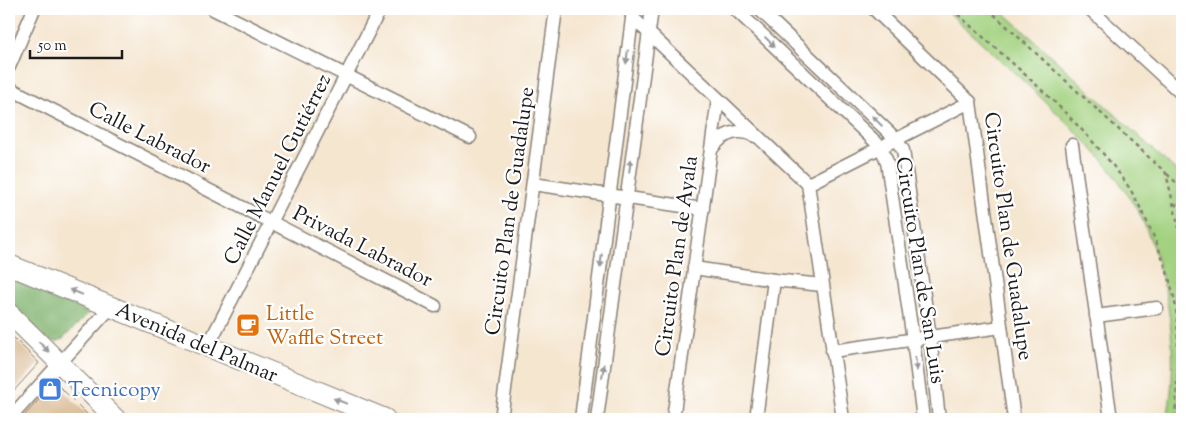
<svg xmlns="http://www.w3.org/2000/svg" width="1191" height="428" font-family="'Sorts Mill Goudy',serif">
<rect width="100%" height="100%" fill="#fff"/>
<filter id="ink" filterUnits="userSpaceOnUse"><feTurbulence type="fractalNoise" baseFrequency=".02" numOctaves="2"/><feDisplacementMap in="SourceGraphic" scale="10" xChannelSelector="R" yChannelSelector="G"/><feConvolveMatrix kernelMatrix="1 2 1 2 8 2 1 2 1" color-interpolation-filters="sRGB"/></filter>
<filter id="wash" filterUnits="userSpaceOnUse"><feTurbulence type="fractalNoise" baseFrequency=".0096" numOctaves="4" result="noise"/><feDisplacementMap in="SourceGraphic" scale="20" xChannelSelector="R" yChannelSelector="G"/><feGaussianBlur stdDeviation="1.12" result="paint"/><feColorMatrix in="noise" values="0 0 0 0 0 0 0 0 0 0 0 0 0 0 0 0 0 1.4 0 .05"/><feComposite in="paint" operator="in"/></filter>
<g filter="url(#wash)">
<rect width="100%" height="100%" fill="#f5e6d0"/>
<!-- green -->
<path fill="#a2d17f" stroke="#5f764e" d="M945,9h55l182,167v30l-2,-2 -5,3 7,24v188h-15c13,-66 2,-139 -25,-200 -6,-13 -17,-27 -24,-39 -15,-22 -40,-46 -59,-65 -37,-36 -76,-71 -114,-106z"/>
<!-- forest -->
<path fill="#81b36e" stroke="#4e6845" d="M9,277l83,33 -29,29 -7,3 -8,-2 -39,-38z"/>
<g id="blocks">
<!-- building -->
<g fill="#d5b48b">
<path d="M9,333l30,30 -30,33z"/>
<path d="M55,382l37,37h-71z"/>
</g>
</g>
</g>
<g filter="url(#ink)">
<use href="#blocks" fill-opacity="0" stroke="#888176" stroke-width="1"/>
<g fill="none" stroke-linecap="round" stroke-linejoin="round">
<!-- street casing -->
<g stroke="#888176" stroke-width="15">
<g id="street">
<path d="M213,9l257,128"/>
<path d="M735,9l146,138 6,15 26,178 10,79"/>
<path d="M759,9l137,130 7,11 27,187 9,82"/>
<path d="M874,9l96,93 44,317"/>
<path d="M1090,9l92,85"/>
<path d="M632,17l176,167 35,235"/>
<path d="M9,67l25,-58"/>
<path d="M9,88l426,218"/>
<path d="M1072,145l39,274"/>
<path d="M711,150c11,-16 26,-23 44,-14"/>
<path d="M533,184l170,25"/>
<path d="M808,184l162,-82"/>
<path d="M694,268l80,12 48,5"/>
<path d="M1096,316l61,-8"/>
<path d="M208,346l172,-337"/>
<path d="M832,351l169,-24"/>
<path d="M9,419l103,-113"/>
<path d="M501,419l55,-410"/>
<path d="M581,419l52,-408"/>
<path d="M597,419l55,-410"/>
<path d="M673,419l45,-320"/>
<path d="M756,419l18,-139"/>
</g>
</g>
<!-- secondary casing -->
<g stroke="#888176" stroke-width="21">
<path id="secondary" d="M9,313l107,106"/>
</g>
<!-- primary casing -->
<g stroke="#888176" stroke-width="22">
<path id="primary" d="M9,265l376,154"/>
</g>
<!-- path -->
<g stroke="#888176" stroke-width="2.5" stroke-dasharray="4 4" stroke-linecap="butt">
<path d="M952,9c59,54 124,106 172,171 14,20 23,42 33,64 8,21 16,43 19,65 4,37 1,73 -1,110"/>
<path d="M988,9l178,164 16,68"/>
<path d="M1167,174l15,14"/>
<path d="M1174,203l8,8"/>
</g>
<!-- street -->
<use href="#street" stroke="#fff" stroke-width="12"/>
<!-- secondary -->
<use href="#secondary" stroke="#fff" stroke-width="19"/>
<!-- primary -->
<use href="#primary" stroke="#fff" stroke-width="20"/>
</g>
<!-- one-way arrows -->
<defs><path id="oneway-solid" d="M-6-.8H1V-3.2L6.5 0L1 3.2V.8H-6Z" transform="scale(1.25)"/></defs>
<g fill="#999">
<use href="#oneway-solid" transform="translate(770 42) rotate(44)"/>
<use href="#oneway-solid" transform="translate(627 57) rotate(97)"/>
<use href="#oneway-solid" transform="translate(877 121) rotate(-136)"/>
<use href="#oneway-solid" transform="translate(630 166) rotate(-82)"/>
<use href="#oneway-solid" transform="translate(601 261) rotate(97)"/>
<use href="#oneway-solid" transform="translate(76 292) rotate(-158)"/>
<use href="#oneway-solid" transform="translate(44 347) rotate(44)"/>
<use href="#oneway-solid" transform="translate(916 364) rotate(83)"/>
<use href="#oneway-solid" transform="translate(603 371) rotate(-82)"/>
<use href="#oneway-solid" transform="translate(340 401) rotate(-158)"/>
</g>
</g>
<!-- icons -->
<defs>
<g id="cafe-square" transform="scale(1.25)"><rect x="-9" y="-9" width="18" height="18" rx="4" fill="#e8710a" stroke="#fff"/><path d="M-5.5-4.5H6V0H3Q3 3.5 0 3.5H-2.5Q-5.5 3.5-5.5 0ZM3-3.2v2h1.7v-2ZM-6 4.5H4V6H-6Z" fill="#fff"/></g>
<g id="shop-square" transform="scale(1.25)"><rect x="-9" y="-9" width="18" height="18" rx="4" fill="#3f7fe0" stroke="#fff"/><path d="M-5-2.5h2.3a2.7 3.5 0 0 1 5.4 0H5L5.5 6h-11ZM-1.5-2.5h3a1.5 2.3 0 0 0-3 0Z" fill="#fff"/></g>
</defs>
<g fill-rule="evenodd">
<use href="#cafe-square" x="248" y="325"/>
<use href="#shop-square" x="50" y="389"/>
</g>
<g text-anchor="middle" stroke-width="4.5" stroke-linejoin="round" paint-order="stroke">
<!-- street labels -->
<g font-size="21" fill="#1c1c1c" stroke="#fff">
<text transform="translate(150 137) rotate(27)" y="7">Calle Labrador</text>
<text transform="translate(277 169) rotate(-63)" y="7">Calle Manuel Gutiérrez</text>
<text transform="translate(509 211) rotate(-82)" y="7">Circuito Plan de Guadalupe</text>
<text transform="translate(1009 236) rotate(82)" y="7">Circuito Plan de Guadalupe</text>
<text transform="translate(363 246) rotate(27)" y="7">Privada Labrador</text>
<text transform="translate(676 256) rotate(-82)" y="7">Circuito Plan de Ayala</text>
<text transform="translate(921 270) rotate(81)" y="7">Circuito Plan de San Luis</text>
<text transform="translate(197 342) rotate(23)" y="7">Avenida del Palmar</text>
</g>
<!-- food labels -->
<g font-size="21" fill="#c56008" stroke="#fff" text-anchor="start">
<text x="266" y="320">Little<tspan x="266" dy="24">Waffle Street</tspan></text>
</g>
<!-- shop labels -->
<g font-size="21" fill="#366cbe" stroke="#fff" text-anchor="start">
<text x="68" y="396">Tecnicopy</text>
</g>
</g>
<!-- margin -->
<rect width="1191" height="428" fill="none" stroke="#fff" stroke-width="30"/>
<!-- scale -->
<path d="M30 50v8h92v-8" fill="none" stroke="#1c1c1c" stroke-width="2.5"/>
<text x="38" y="50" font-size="15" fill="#1c1c1c" stroke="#ffffff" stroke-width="4" paint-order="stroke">50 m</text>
</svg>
